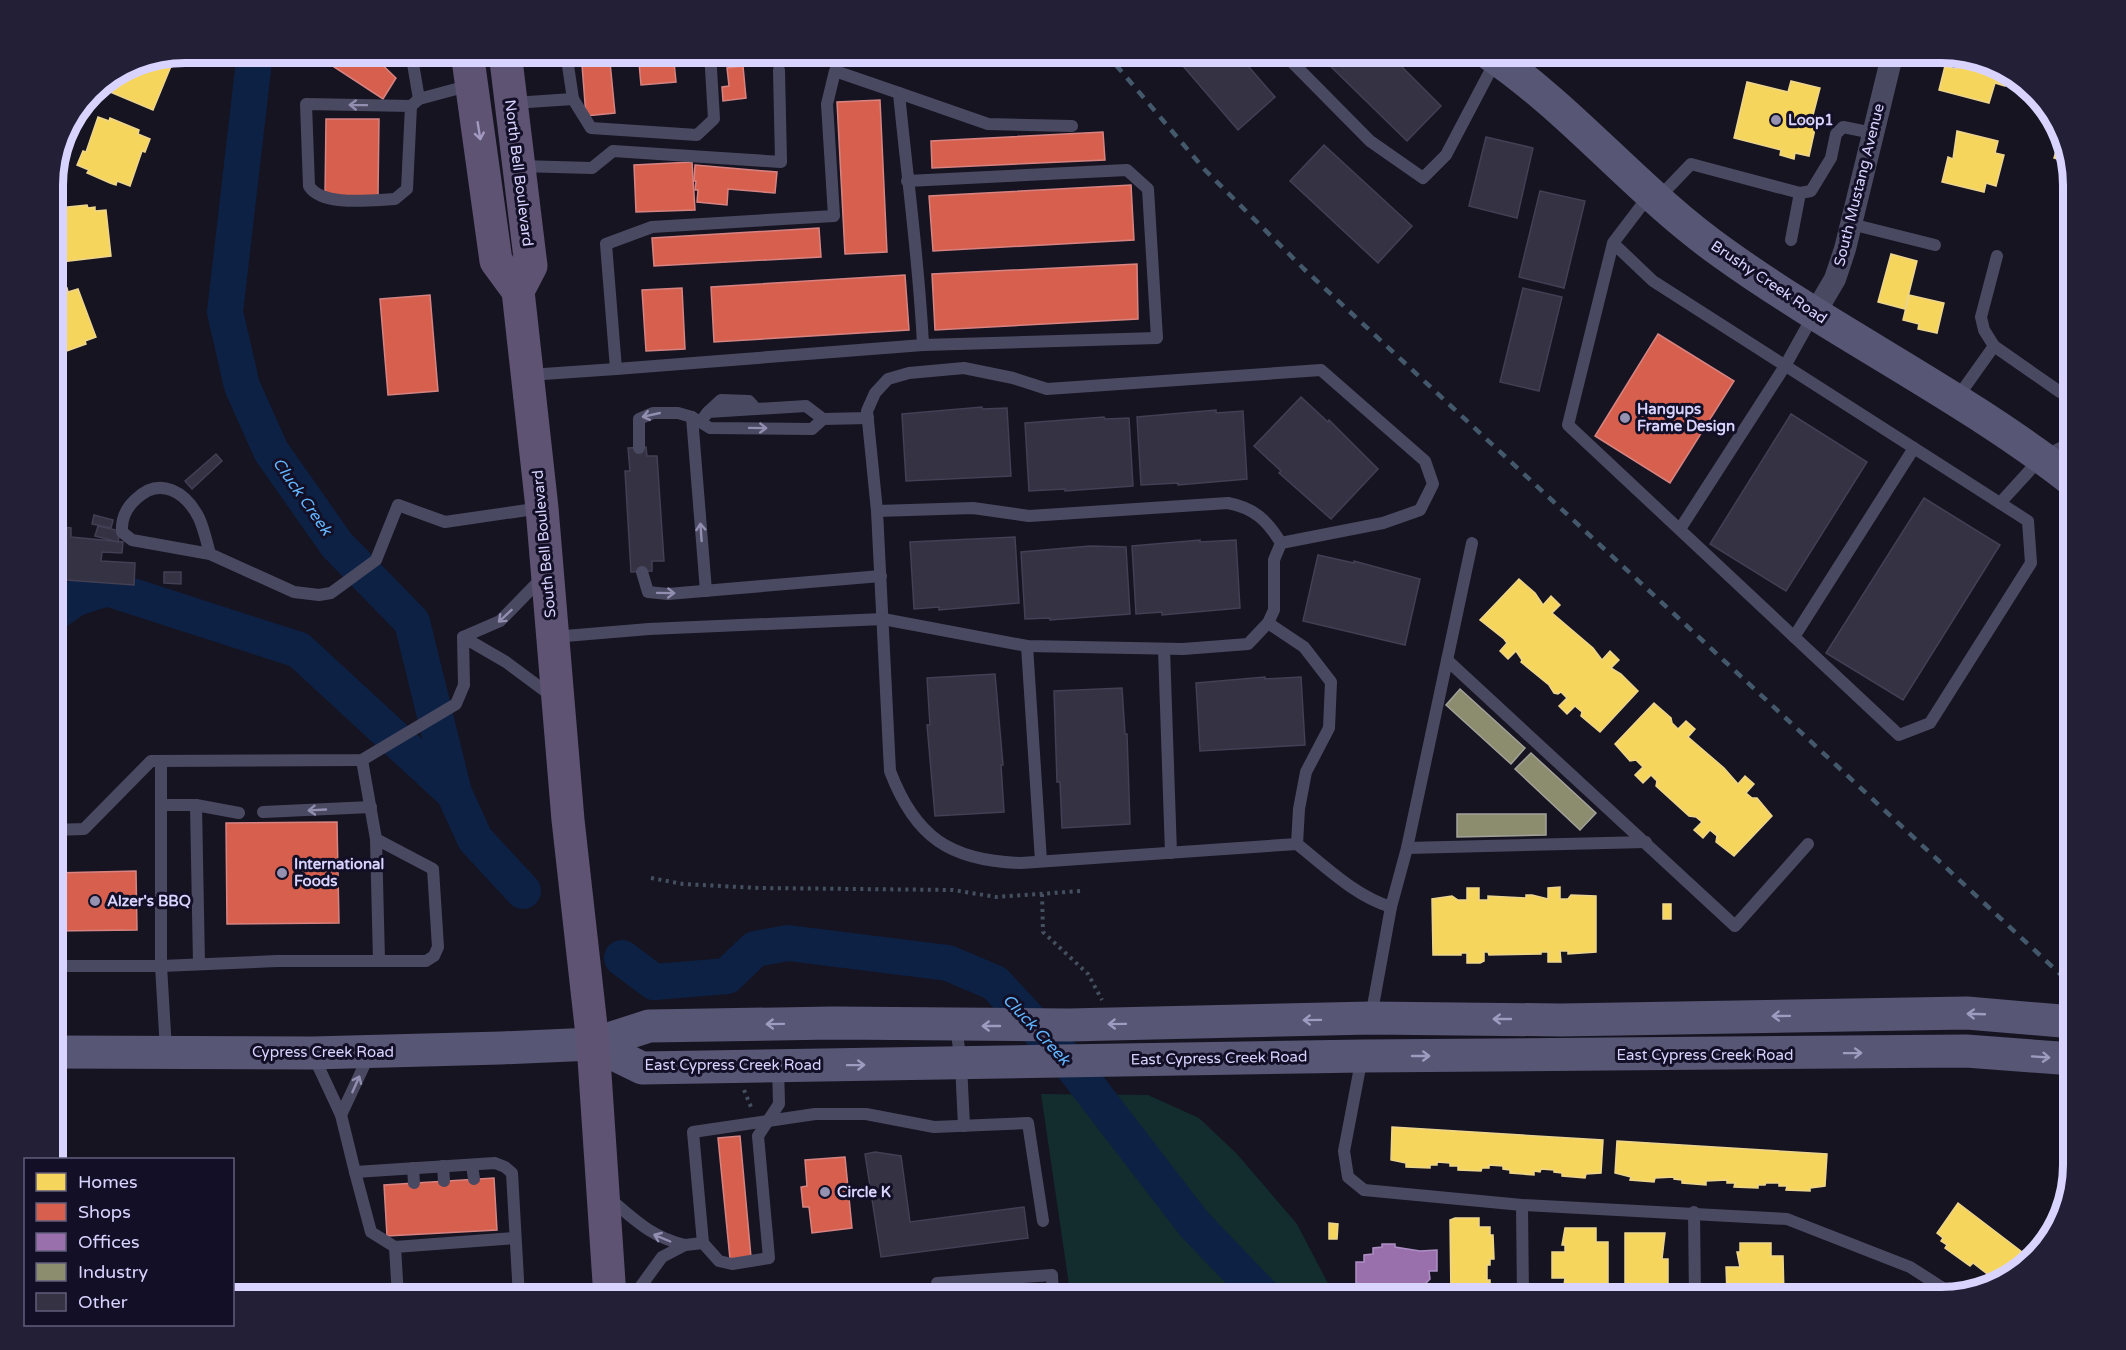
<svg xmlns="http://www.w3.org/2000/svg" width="2126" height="1350" font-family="'Varela Round',sans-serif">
<rect width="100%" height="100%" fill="#161421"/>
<!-- green -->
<path fill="#132c2d" d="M1041,1094l107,1 51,23 38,36 60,70 38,73h-207l-15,-12h-44z"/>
<!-- homes -->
<g fill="#f6d55c" stroke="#edd58d" stroke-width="1.5">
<path d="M1768,52h18l-2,6z"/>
<path d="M176,54l-23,56 -45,-19 7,-15 20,-14z"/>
<path d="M1959,58l49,15 -3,13 -10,-3 -6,20 -50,-13 6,-24 11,3z"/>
<path d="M1791,81l29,7 -8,31 5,1 -8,36 -14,-3 -1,6 -14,-4 1,-5 -47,-12 13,-56 41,10z"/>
<path d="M98,117l11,4 1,-3 29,12 -1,4 12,5 -5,13 -3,-1 -12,35 -13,-5 -1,4 -6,-2 -23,-10 2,-3 -12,-5 6,-14 3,1z"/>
<path d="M1957,131l41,10 -3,12 9,2 -8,31 -10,-3 -2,9 -42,-10 6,-25 5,2z"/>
<path d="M2058,144l5,2 4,16 -13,-4z"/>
<path d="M87,205l1,3 7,-1v4l11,-1 5,46 -58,7v-51h5v-4z"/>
<path d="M1891,254l26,7 -12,48 -27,-7z"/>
<path d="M67,288l1,4 10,-3 18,48 -11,4 1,3 -33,12v-63z"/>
<path d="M1909,295l35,8 -7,30 -19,-4 1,-5 -16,-4z"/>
<path d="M1519,579l16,14 8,12 8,-9 9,9 -8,8 41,35 9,12 8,-9 9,9 -8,8 10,6 17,17 -38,41 -19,-16 1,-4 -7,-6 -8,8 -8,-8 8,-8 -6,-6 -3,2 -4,-1 -5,-8 -28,-23 1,-2 -6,-9 -8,8 -8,-8 7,-8 -3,-4 -24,-19z"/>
<path d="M1654,703l17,15 1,5 6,6 8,-8 9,8 -7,8 36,31 14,16 7,-8 9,8 -8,9 6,5h5l15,18 -38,40 -18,-14 1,-6 -7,-6 -7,8 -9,-8 8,-8 -6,-5 -7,-1 -33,-30 1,-5 -6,-6 -8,8 -8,-8 8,-8 -7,-7 -6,1 -15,-17z"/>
<path d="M1560,887v12h8l3,-4 25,1v56l-28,2v-3h-8l1,11h-13v-10h-7v2l-52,1 -1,-3h-4v9l-4,2h-13v-10h-6v2h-28l-1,-56 20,-3 6,4h9v-12h12v12h9v-4l38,2v-3h6l16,4v-11z"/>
<rect x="1663" y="904" width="8" height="15"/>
<path d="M1392,1127l211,13 -2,33 -15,1 -1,4 -23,-2v-3l-8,-1v-2l-13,-1 -1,3 -6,-1v4l-24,-2v-3l-7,-1v-3l-14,-1v3h-7l-1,3 -23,-1v-4h-8v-3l-13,-1v3h-7v3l-24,-1v-4l-15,-3z"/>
<path d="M1617,1141l210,13 -2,32 -15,2v3l-24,-1 1,-4h-8v-3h-13l-1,2h-7v3l-24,-1 1,-4h-8v-3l-21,1v4l-24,-2v-3l-8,-1v-2l-19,1 -1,4 -24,-2 1,-3 -16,-4z"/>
<path d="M1958,1203l72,55 -23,22 -14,3 -5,-4 2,-3 -17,-13 -3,3 -25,-18 2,-3 -6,-4 2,-3 -6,-5z"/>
<path d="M1455,1218h24v9h11v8h3l1,24h-4v6h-3v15h3v7l3,-1v11h-42l-1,-77z"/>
<path d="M1329,1223l9,1 -1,15h-8z"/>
<path d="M1565,1228h31v14h12v45h-11v10h-32v-5h-2l2,-14h-13v-26h13v-7h-3z"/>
<path d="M1625,1233h40l-3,26h6v26h-6v12h-37z"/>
<path d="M1740,1243h31v13h12l1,41h-44v-5h-13l-1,-25h14l-3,-15h3z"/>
</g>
<!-- shops -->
<g fill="#d6604d" stroke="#d78382" stroke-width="1.5">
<path d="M333,52h36l27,26 -13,21 -55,-36z"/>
<path d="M581,52h28l6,61 -29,3z"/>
<path d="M638,52h35l3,30 -35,3z"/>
<path d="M743,66l3,32 -23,3 -1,-14 7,-1 -2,-18z"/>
<path d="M880,100l7,152 -42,2 -8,-152z"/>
<path d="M326,119h53l-1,77h-53z"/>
<path d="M1103,132l2,28 -173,8 -1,-27z"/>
<path d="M692,162l3,48 -59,2 -2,-47z"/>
<path d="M695,165l82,7 -2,21 -47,-4 -1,16 -30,-3 1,-12h-3l1,-9h-2z"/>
<path d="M1131,185l3,55 -201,11 -4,-55z"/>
<path d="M819,228l2,29 -167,9 -2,-28z"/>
<path d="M1137,264l1,55 -203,11 -3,-56z"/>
<path d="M905,275l4,55 -195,12 -3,-55z"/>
<path d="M682,288l3,61 -39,2 -4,-61z"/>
<path d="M430,295l8,96 -50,4 -8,-96z"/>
<path d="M1658,334l76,47 -64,102 -75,-47z"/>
<path d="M337,822l2,101 -112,1 -1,-101z"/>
<path d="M136,871l1,59 -84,1v-58z"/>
<path d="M740,1136l11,121 -21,2 -12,-121z"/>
<path d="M845,1157l7,71 -40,5 -3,-26h-6l-2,-20 6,-1 -2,-26z"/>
<path d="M494,1178l3,52 -110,6 -3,-51z"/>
<path d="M466,1286l1,11h-46l-1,-9z"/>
</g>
<!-- offices -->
<path fill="#9970ab" stroke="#ac8ec4" stroke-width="1.5" d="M1382,1244h13v3l25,4 17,-1v21h-8l1,8 -10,10 -64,1v-28h8v-7l9,-1v-6l9,-1z"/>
<!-- industry -->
<g fill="#8c8c6e" stroke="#a3a29a" stroke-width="1.5">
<path d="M1460,689l65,59 -14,16 -65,-59z"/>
<path d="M1531,753l65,60 -16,17 -65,-61z"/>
<path d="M1457,814h89v21l-89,2z"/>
</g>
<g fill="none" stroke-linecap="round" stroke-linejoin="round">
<!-- river -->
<g stroke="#0d2144" stroke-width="36">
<path d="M255,52l-30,260 17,74 29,65 66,94 75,77 42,171 21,46 48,52"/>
<path d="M53,614l23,-16 31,-10 192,62 155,143"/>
<path d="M622,958l32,24 73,-6 28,-27 33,-6 160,20 47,20 79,85 120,156 70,73"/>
</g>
</g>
<!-- building -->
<g fill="#343243" stroke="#433f54" stroke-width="1.5">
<path d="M1171,52h65l39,45 -37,33z"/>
<path d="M1324,52h63l54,54 -34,35 -87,-85z"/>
<path d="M1486,137l47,11 -16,70 -48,-12z"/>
<path d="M1324,145l88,81 -34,37 -88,-82z"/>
<path d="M1540,191l45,10 -21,87 -45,-11z"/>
<path d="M1523,288l39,9 -23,94 -39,-9z"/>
<path d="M1301,397l27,25 1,-2 49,49 -47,50 -52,-46 2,-2 -27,-25z"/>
<path d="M982,407v2l25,-1 4,68 -105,5 -4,-67z"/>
<path d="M1216,410v3l27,-2 4,68 -69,6v-2l-37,2 -4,-68z"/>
<path d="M1791,414l76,48 -81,129 -76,-47z"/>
<path d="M1104,417l1,2 24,-1 4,68 -68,5v-2l-36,2 -4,-68z"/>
<path d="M646,447l1,9h10l7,105h-12v10l-21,1 -6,-101h5l-2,-23z"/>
<path d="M216,454l6,7 -30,28 -7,-8z"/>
<path d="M1924,498l76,47 -97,155 -77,-47z"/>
<path d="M94,515l19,5 -2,8 -19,-4z"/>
<path d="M53,526l18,2v9l52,5 -1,11 -20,-1 -1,9 34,2 -1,22 -81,-6z"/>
<path d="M98,526l22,5 -2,11 -23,-6z"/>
<path d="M1015,537l4,66 -80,7v-3l-25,2 -4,-67z"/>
<path d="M1200,540v2l36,-2 4,68 -78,7v-3l-26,2 -4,-68z"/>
<path d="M1090,546l36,1 4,67 -80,6v-2l-25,1 -4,-67z"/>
<path d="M1318,555l36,8v-2l66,18 -15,66 -102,-24z"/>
<path d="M164,572h17v12l-17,-1z"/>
<path d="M995,674l8,91h-2l3,47 -69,4 -8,-91h3l-3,-47z"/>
<path d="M1265,677v2l36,-2 4,68 -105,6 -4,-68z"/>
<path d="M1122,688l3,46h2l3,90 -68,4 -2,-46h-3l-3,-91z"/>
<path d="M875,1152l26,4 9,66 114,-15 4,31 -147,19 -16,-103z"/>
</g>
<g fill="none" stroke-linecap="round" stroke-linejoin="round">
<!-- path -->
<g stroke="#44505f" stroke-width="4" stroke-dasharray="3 4.5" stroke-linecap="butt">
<path d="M651,878l32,6 75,4 195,2 43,7 85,-6"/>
<path d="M1042,894l1,38 45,42 14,26"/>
<path d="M744,1090l7,17"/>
</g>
<!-- lane -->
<g stroke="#4a4962" stroke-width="12">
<path d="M411,52l8,47"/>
<path d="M566,52l7,47"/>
<path d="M1282,52l88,89 53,37 23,-23 50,-95"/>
<path d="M899,93l89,31 84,2"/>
<path d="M513,103l60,-4 18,29 106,7 17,-16 -4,-67"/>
<path d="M411,106l-105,-2 3,82c13,21 63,14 86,13l12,-10 4,-83 8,-7 52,-14"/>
<path d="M519,166l73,2 21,-17 168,11 -2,-92"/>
<path d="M1851,224l84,21"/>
<path d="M1791,240l9,-47"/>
<path d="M1613,243l40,38 375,240 3,42 -101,160 -31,12 -331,-310 45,-182 38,-50 16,-4 24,-25 109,29 11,-2 20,-33 5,-24 7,-7 30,6"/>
<path d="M1994,346l66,46"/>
<path d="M616,369l307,-24"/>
<path d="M529,375l87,-6 -10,-125 46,-17 182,-11 -7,-112 8,-33 64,22c8,84 20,167 24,252l234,-7 -9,-149 -21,-19 -220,11"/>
<path d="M1957,398l37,-52 -10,-16 -3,-13 16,-61"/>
<path d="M708,412l13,-12 28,1 7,8"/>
<path d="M692,417l14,174"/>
<path d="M701,421l7,-9 98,-6 17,13 45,-1"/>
<path d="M639,448v-29l14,-6h25l14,4 18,11 102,1 11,-10"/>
<path d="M2000,503l42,-46 23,-11 8,-13"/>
<path d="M1680,529l105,-163 29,-52"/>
<path d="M210,554c-3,-11 -6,-25 -11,-36 -13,-26 -39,-42 -63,-19 -10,9 -15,19 -14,33l10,8 78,14 84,38 25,3 12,-2 45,-33 22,-55 47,17 96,-14"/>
<path d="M642,572l6,20 20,2 213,-18"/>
<path d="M543,577l-43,44 -37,16 43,25 47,35"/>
<path d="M1268,623l36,24 27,35 -2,46 -23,44 -7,37 -2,35 -276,19c-71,-2 -106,-26 -131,-92l-13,-260 -10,-100 8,-18 13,-14 21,-6 55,-5 49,10 34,11 274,-19 104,91 8,23 -13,26 -37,13 -102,20"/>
<path d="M553,637l96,-8 234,-10 144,27 156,3 65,-5 20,-21 6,-13v-50l7,-17c-14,-23 -27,-35 -53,-40l-199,13 -56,-8 -96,3"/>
<path d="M1794,637l120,-189"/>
<path d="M1027,646l14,215"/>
<path d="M1164,649l7,204"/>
<path d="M1447,660l288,266 73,-82"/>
<path d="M362,760l14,79"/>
<path d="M163,805h33l43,8"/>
<path d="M196,805l3,159"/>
<path d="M263,812l108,-5"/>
<path d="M53,830l31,-1 67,-68 211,-1 94,-56 8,-19 -1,-48"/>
<path d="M1297,844c29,23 58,52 94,63"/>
<path d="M1407,848l239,-6"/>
<path d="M53,966h108v-204"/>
<path d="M1371,1017l20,-110 16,-59 65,-305"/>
<path d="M956,1026l5,38 3,62"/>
<path d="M166,1050l-5,-84 116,-5h149l8,-5 4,-9 -5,-78 -57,-30 3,122"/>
<path d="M313,1055l28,60 14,57 140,-9 10,4 7,6 7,124"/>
<path d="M1362,1057l-18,94 4,26 16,13 158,15 265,14 123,48 42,27"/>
<path d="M341,1115l29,-62"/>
<path d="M472,1165l2,14"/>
<path d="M443,1166l1,15"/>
<path d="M413,1168l1,15"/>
<path d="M355,1172l16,60 24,15"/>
<path d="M609,1198c26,22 42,39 76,47l-23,12 -29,40"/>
<path d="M1522,1205l1,92"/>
<path d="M1694,1212l1,85"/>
<path d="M703,1243l-10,-111 122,-18h51l68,13 94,-4 15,98"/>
<path d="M685,1245l18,-2 16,18 13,3 37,-6 -11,-122 21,-32 -1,-38"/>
<path d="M398,1297l-3,-50 120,-9"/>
<path d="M709,1297l109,-6"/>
<path d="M818,1297v-6l41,-2 10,8"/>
<path d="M937,1297v-14l115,-8 1,22"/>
</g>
<!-- street -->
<path stroke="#4a4962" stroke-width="22" d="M1815,313l20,-34 10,-30 48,-197"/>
<!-- secondary -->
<g stroke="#575674" stroke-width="33">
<path d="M1487,52c86,58 151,141 236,201 113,81 240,142 350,228"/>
<path d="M593,1044l49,24 721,-12 603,-5 107,8"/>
<path d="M53,1052l259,1 189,-5 92,-4 56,-18 184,-3 236,2 302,-7 190,2 406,-7 106,9"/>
</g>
<!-- primary -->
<g stroke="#5e5373" stroke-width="33">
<path d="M467,52l29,209 22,30 2,18 22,199 26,312 25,224 17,253"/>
<path d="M505,52l26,214 -13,25"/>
</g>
<!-- rail -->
<path stroke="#43596b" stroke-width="4.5" stroke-dasharray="9 8" stroke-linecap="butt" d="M1105,52l100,118 99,99 769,717"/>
</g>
<!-- one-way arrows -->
<defs><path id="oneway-shaft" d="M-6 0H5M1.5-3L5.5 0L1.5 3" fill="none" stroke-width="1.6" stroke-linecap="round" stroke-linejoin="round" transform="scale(1.5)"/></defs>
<g stroke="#928eb0">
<use href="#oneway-shaft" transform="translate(358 105) rotate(-179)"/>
<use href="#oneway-shaft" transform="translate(651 415) rotate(167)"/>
<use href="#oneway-shaft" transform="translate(758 428) rotate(1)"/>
<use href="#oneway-shaft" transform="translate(701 532) rotate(-94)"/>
<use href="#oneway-shaft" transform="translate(666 593) rotate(1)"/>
<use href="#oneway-shaft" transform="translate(505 616) rotate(137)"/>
<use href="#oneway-shaft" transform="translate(317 810) rotate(177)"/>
<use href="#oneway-shaft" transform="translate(356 1084) rotate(-66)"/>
<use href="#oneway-shaft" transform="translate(662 1238) rotate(-157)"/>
</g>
<use stroke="#a29ac0" href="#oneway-shaft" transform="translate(479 131) rotate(81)"/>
<g stroke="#9e9bc0">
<use href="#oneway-shaft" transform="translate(1976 1014) rotate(-178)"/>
<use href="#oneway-shaft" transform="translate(1781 1016) rotate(179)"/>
<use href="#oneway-shaft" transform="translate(1502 1019) rotate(-180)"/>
<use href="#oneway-shaft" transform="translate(1312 1020) rotate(179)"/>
<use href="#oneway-shaft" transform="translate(775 1024) rotate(179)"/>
<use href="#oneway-shaft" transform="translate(1117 1024) rotate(179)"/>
<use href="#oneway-shaft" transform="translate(991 1026) rotate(180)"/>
<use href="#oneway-shaft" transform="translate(1853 1053) rotate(-1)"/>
<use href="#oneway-shaft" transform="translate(1421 1056)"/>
<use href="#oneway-shaft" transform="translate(2041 1057) rotate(4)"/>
<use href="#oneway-shaft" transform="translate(856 1065) rotate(-1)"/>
</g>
<!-- markers -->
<g fill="#9591b1" stroke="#130f26" stroke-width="2">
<circle cx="1776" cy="120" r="6"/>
<circle cx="1625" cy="418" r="6"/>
<circle cx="282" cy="873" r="6"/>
<circle cx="95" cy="901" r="6"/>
<circle cx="825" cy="1192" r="6"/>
</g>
<g text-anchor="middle" stroke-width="6" stroke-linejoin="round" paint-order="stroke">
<!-- poi labels -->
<g font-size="15" font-weight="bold" fill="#d9d4ff" stroke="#130f26" text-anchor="start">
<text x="1788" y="125">Loop1</text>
<text x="1637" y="414">Hangups<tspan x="1637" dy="17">Frame Design</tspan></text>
<text x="294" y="869">International<tspan x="294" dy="17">Foods</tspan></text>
<text x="107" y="906">Alzer's BBQ</text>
<text x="837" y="1197">Circle K</text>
</g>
<!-- street labels -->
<g font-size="15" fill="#d9d4ff" stroke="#130f26">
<text transform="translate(519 173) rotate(83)" y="5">North Bell Boulevard</text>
<text transform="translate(1859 185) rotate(-76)" y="5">South Mustang Avenue</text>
<text transform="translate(1769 282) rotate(34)" y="5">Brushy Creek Road</text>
<text transform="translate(544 544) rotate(-95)" y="5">South Bell Boulevard</text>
<text x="323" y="1057">Cypress Creek Road</text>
<text x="1705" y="1060">East Cypress Creek Road</text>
<text transform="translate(1219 1058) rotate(-1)" y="5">East Cypress Creek Road</text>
<text x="733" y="1070">East Cypress Creek Road</text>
</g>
<!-- water labels -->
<g font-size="16" font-style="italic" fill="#62b6ff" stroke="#130f26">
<text transform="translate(303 496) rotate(55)" y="6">Cluck Creek</text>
<text transform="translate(1037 1029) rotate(47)" y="6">Cluck Creek</text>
</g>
</g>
<!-- crop -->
<path d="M0 0H2126V1350H0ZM185 63H1941A122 122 0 0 1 2063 185V1165A122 122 0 0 1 1941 1287H185A122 122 0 0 1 63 1165V185A122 122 0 0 1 185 63Z" fill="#231f37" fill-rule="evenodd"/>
<path fill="none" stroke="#d9d4ff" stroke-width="8" d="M185 63H1941A122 122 0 0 1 2063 185V1165A122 122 0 0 1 1941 1287H185A122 122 0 0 1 63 1165V185A122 122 0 0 1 185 63Z"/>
<!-- legend -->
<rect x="24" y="1158" width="210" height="168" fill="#130f26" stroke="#625e7d" stroke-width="1.5"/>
<rect x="36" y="1173" width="30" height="18" fill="#f6d55c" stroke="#625e7d" stroke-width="1.5"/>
<text x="78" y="1188" font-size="18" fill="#d9d4ff">Homes</text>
<rect x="36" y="1203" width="30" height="18" fill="#d6604d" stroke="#625e7d" stroke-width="1.5"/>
<text x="78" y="1218" font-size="18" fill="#d9d4ff">Shops</text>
<rect x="36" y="1233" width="30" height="18" fill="#9970ab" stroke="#625e7d" stroke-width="1.5"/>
<text x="78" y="1248" font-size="18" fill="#d9d4ff">Offices</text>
<rect x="36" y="1263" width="30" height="18" fill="#8c8c6e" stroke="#625e7d" stroke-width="1.5"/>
<text x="78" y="1278" font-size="18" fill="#d9d4ff">Industry</text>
<rect x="36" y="1293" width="30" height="18" fill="#343243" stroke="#625e7d" stroke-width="1.5"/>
<text x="78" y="1308" font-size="18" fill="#d9d4ff">Other</text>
</svg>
